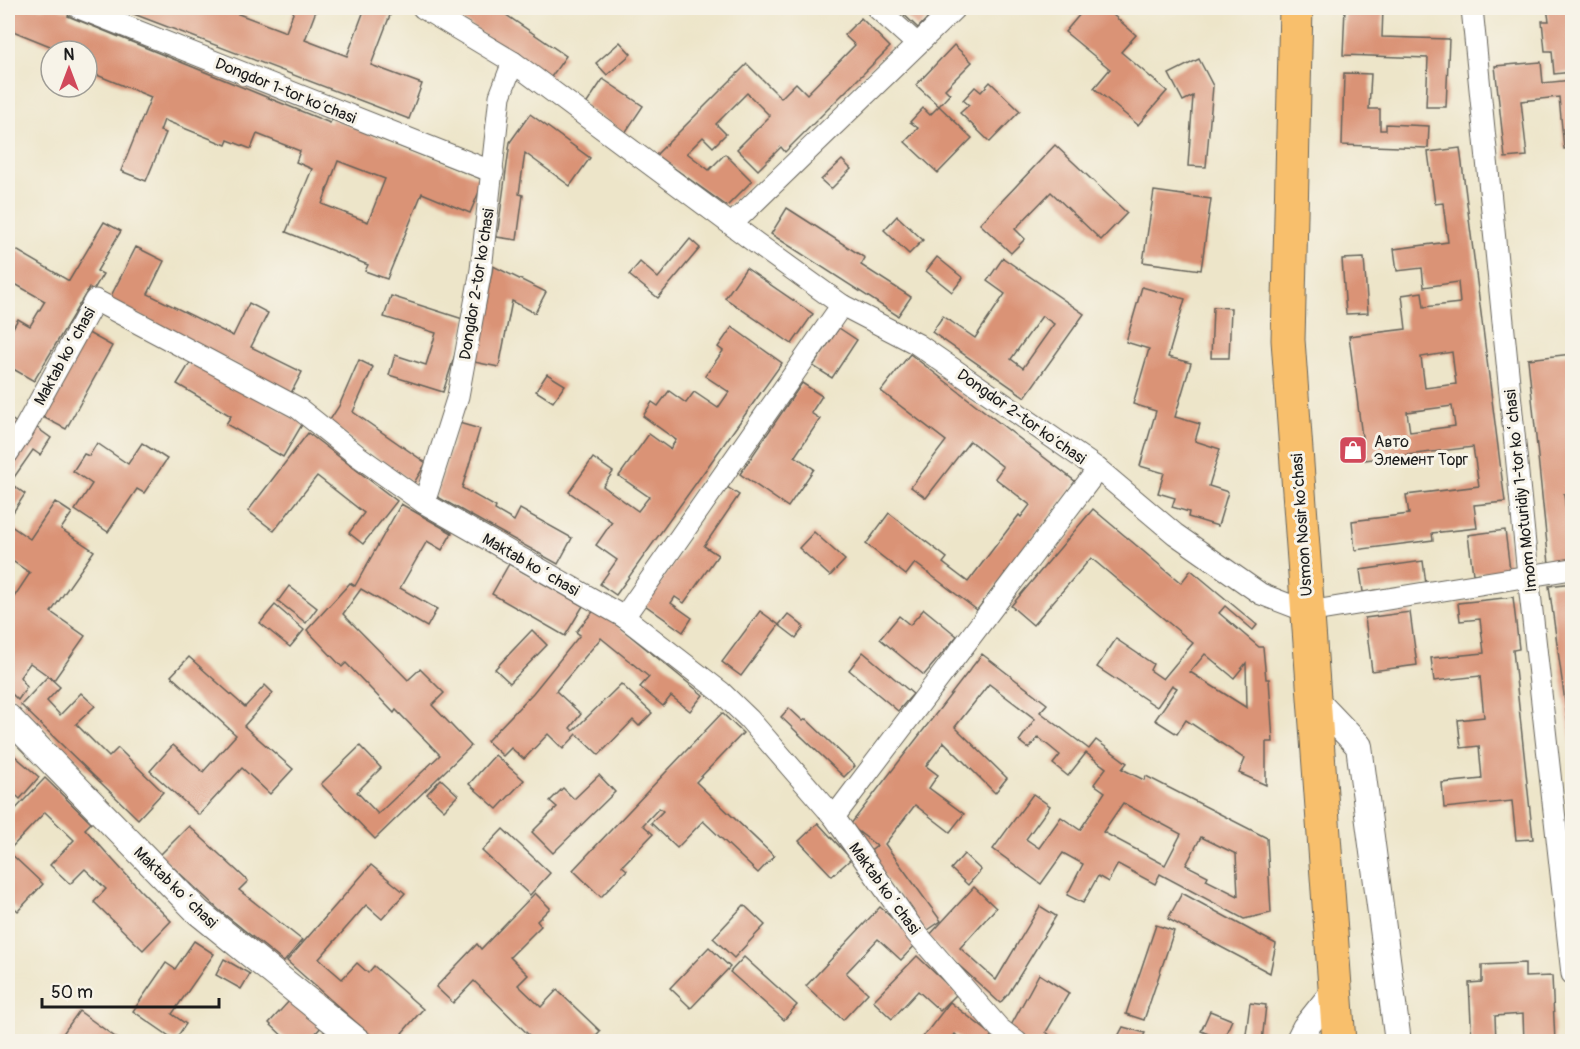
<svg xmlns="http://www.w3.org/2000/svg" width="1580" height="1049" font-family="Pangolin,sans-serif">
<rect width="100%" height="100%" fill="#f7f3e8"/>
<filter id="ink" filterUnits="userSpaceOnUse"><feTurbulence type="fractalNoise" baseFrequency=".0167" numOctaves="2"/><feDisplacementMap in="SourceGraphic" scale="12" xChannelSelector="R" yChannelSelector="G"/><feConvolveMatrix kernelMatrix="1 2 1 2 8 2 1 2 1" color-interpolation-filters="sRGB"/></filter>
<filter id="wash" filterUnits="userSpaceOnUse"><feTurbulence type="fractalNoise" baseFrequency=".008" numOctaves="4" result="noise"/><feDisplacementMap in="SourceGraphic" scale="24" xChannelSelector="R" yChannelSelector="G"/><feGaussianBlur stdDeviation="1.35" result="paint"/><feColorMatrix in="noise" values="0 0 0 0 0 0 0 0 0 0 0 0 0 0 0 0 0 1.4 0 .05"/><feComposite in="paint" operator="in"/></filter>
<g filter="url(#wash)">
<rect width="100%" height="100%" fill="#ede5c9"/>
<g id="blocks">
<!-- building -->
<g fill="#da9376" fill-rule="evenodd">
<path d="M8,8h50l12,4 -2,4 262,107 2,-4 152,61 -14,33 -48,-20 -35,86 -22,-8 3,-6 -82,-33 26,-63 -16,-7 4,-11 -43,-17 -6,15 -23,-9 -2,5 -62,-25 -4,11 6,2 -20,48 -25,-10 30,-74 -64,-26v-20h-33l1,-3 -47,-19zM338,161l47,18 -17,43 -46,-18z"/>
<path d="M118,8h89l7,2 1,-2h23l-2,5 50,19 9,-24h22l-12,32 42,16 18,-48h20l7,2 -21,55 51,19 -13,35z"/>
<path d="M441,8h55l70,48 -17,24 -91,-63 -2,2z"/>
<path d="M897,8h40l-19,20z"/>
<path d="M1073,8h32l31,27 -15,17 46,39 -29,34 -44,-37 16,-19 -45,-37 16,-19z"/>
<path d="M1345,8h38l-1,29 67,2 -3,68h-20l2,-49 -85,-3z"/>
<path d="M1547,8h25v64l-18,2 -2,-23h-7l-3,-30h7z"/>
<path d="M861,18l29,29 -105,105 -4,-5 -23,23 -21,-21 33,-33 -23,-23 -31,31 10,10 -13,13 -10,-10 -16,16 22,17 16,-16 27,27 -25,25 -71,-51 91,-91 34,34 15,-15 11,11 48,-49 -11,-10z"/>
<path d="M620,42l11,12 -24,21 -11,-12z"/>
<path d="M954,45l18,17 -27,27 5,5 -11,12 -23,-21z"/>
<path d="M1199,59l14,27 -7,81 -18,-1 5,-70 -10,5 -14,-27z"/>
<path d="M1541,62l2,21 29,-3v68l-8,1 -5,-52 -38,4 6,55 -22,2 -10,-92z"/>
<path d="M1344,73l27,1 -2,35h11v21h6v-6l43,2 -1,22 -86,-3z"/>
<path d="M603,79l40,27 -18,27 -40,-27z"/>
<path d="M990,82l30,29 -30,31 -30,-29 9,-8 -6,-5 12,-13 6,5z"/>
<path d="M939,106l33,32 -34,35 -33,-31 13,-14 -8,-6 13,-14 7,7z"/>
<path d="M530,114l60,44 -20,28 -45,-33 -6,41 4,1 -6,45 -20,-3 13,-95z"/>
<path d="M1055,145l72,68 -26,27 -50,-48 -36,37 10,10 -14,14 -31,-29z"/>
<path d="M1460,148l45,354 -31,3 3,23 -45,5 1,7 -78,10 -3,-29 57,-7 -3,-19 73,-9 -6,-39 -108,13 -16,-124 57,-7 -4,-34 20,-3 2,15 36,-4 -2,-21 -34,5 -2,-19 -25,3 -3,-22 54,-7 -5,-39 -8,1 -7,-52zM1452,352l4,32 -31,4 -4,-31zM1452,406l3,20 -45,6 -3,-20z"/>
<path d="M842,160l9,9 -20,20 -10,-9z"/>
<path d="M1154,191l57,8 -10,71 -58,-8z"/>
<path d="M787,208l78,50 -4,7 50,32 -13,19 -127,-82z"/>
<path d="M897,216l26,24 -14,14 -25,-24z"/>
<path d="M104,222l17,9 -24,40 6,3 -10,17 -4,-3 -55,93 -26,-15v-30l10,-17 12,7 15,-25 -37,-21v-35l61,36z"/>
<path d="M690,239l10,9 -42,50 -29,-23 11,-13 18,16z"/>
<path d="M136,247l28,14 -16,33 85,42 16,-33 19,10 -17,34 51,25 -11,21 -182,-93z"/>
<path d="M937,257l26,21 -11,14 -26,-21z"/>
<path d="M1003,258l81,56 -59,83 -93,-65 11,-16 32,22 30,-44 -18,-13zM1042,316l12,8 -31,44 -12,-9z"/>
<path d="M1364,258l4,55 -22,1 -4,-55z"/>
<path d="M493,266l53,26 -11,21 -23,-12 -13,66 -25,-5z"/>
<path d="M746,268l67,46 -21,30 -67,-46z"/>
<path d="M1142,287l43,12 -17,58 23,6 -16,54 25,7 -5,17 25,8 -11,37 19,6 -10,34 -30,-9 1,-5 -17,-5 3,-9 -17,-5 6,-20 -24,-7 16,-55 -23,-7 16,-55 -23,-7z"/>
<path d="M391,296l75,24 -23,72 -54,-17 6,-20 31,10 10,-32 -52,-16z"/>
<path d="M1213,307l18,1 -2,50h-18z"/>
<path d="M732,327l50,36 -166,232 -16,-11 17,-24 -21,-15 16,-23 -43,-30 24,-34 20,14 -10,14 35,25 11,-14 -30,-21 30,-42 21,15 6,-9 -33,-24 9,-14 6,4 11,-15 17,12 8,-11 24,16 11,-16 -24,-16 18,-25 -5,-4z"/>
<path d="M839,328l18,12 -25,38 -19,-12z"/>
<path d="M83,330l29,16 -46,83 -29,-15z"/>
<path d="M910,354l166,128 -99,128 -62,-47 -9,12 -40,-31 23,-31 58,45 -4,5 25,19 51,-67 2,2 9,-12 -35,-27 8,-11 -33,-26 -44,57 -15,-11 35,-46 -65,-50z"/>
<path d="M1572,354v33h-5l5,48v58l-8,1 3,26 5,-1v42l-23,3 -21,-205z"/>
<path d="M193,358l110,65 -20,34 -57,-33 5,-8 -54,-32z"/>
<path d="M359,360l14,7 -20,45 73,51 -12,20 -86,-60 11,-17z"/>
<path d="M547,374l18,11 -12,17 -17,-11z"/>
<path d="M802,383l20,13 -11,17 9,6 -25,37 19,13 -26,38 -48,-33z"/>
<path d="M8,417l13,9 -13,20z"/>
<path d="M459,423l21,6 -18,59 34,19 -1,3 19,11 6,-12 52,29 -14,26 -122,-68z"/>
<path d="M33,425l18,13 -11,17 -7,-5 -23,33 15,11 -17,26v-57z"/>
<path d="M308,433l89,68 -34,43 -14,-11 15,-20 -47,-37 -43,55 -26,-20z"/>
<path d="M97,443l31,21 14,-21 25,16 -23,34 -7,-4 -29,43 -33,-22 17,-26 -19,-13 11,-17 5,2z"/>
<path d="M727,487l12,8 -35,51 14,9 -34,48 -9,-6 -4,6 21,15 -9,14 -38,-27z"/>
<path d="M55,502l17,11 -11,16 33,22 -43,61 34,24 -31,44 -24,-17 -10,14 7,10 -9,13 -10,-10v-84l22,-33 -22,-15v-34l22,15z"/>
<path d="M401,504l51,29 -10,17 -15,-9 -27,47 37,21 -10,18 -66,-38 -18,25 65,66 12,-11 24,24 -12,12 39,41 -96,93 -54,-55 39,-38 21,22 -24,24 21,22 62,-59 -44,-45 -2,3 -48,-50 -4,4 -35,-37 43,-47 5,3z"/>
<path d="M1093,509l88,74 10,-13 66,55 -4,5 -28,-24 -6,7 40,34h4l3,32h3l4,63h-7v43l-27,-12 6,-14 -59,-39 -9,14 -22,-14 22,-32 -5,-3 -15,22 -60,-40 19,-28 37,25 -3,6 13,9 30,-36 -102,-85 -58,67 -22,-19zM1205,654l29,24 12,-15 1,45 -57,-36z"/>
<path d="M1505,530l5,40 -37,4 -5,-39z"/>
<path d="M814,532l31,28 -15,16 -31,-28z"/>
<path d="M1423,561l3,23 -63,8 -3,-22z"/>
<path d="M509,564l74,42 -18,30 -73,-42z"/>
<path d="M1572,583v162h-1l-22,-159z"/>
<path d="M289,586l28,22 -11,15 -28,-22z"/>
<path d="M1513,597l6,52 -6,1 20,189 -17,1 -4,-39 -68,7 -2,-25 40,-4 -3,-33 -18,2 -3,-28 26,-3 -4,-41 -46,5 -3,-23 53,-5 -4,-34 -20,2 -2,-18z"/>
<path d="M275,605l29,25 -14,17 -30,-24z"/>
<path d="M596,608l107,87 -13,16 -19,-15 -8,10 -23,-19 9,-10 -48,-39 -45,53 25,23 -11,14 3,3 48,-47 31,29 -13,13 -6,-6 -34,35 -22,-21 -14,15 -15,-15 -24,25 -13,-11 -8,8 -16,-15 46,-48 47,-58 -4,-3z"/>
<path d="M924,609l33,27 -33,39 -44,-36 19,-23 11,9z"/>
<path d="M760,611l19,14 -38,51 -19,-14z"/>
<path d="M1410,612l7,53 -45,6 -7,-53z"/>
<path d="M788,614l16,13 -8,11 -17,-13z"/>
<path d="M532,630l15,15 -37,38 -15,-14z"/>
<path d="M863,652l50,42 -15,17 -49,-41z"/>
<path d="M982,654l65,50 -7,8 49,37 7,-9 31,23 -5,6 22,11 2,-4 121,62 4,75 -27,6 -84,-45 -5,10 -37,-20 -10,18 -10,-6 -15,27 -16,-8 16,-31 -20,-11 -22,31 -48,-35 40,-55 17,12 -24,33 13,9 22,-31 19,13 25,-38 -11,-8 12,-16 -20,-15 -18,23 -15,-12 7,-9 -22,-18 -9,12 -10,-8 16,-22 -46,-35 -34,43 52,51 -12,15 -51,-51 -18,24 12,9 -9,13 35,26 -14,18 -35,-27 -30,39 56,77 -16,11 -57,-79 9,-7 -27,-21zM1123,803l58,31 -16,31 -62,-33zM1201,837l35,17 2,42 -32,-16 2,-4 -22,-11z"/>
<path d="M189,657l56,50 20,-22 8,8 -29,33 49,43 -23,25 -28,-26 -43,47 -49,-44 23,-26 30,27 33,-37 -65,-59z"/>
<path d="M48,676l12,11 -13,14 13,14 21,-22 14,13 -19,18 33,33 9,-9 45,44 -25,27 -117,-114z"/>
<path d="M789,708l14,13 3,-2 49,47 -11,11 -63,-60z"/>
<path d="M722,713l21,20 -47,49 78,74 -16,17 -55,-52 -26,27 -26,-25 12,-12 -4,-3 -16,17 10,9 -31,32 5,4 -26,27 -28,-27z"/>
<path d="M8,750l31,27 -19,22 -12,-11z"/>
<path d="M495,755l29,25 -27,29 -28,-25z"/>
<path d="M599,775l16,17 -62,61 -21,-21 25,-25 -7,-6 13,-13 11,11z"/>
<path d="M45,778l46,45 -6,6 55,61 31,31 -28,29 -49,-48 12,-13 -21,-20 -15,15 -20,-19 24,-25 -29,-28 -37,39v-34z"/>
<path d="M441,779l17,16 -14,15 -17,-16z"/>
<path d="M818,823l33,36 -19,17 -33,-35z"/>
<path d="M189,826l59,55 -9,9 63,50 -18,22 -65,-52 -59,-55z"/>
<path d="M503,829l47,44 -20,22 -48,-44z"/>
<path d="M8,851l35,33 -25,27 -10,-9z"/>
<path d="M964,854l17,16 -13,15 -17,-16z"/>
<path d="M371,865l34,28 -23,26 -16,-14 -47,54 23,20 15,-16 11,10 6,-7 49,43 -21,24 10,9h-34l-91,-81z"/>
<path d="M974,887l22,21 -36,40 36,32 44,-74 16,10 -47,77 -9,10 -72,-66z"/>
<path d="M535,893l15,15 -13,13 4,5 -31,31 18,18 -10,10 23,22 16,-17 43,41 -10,11h-54l-62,-61 -21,22 -17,-16 41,-43 4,5z"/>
<path d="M1182,893l94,51 -6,29 -102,-54z"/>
<path d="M744,905l21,20 -31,33 -21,-20z"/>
<path d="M880,907l38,35 -17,18 -23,-21 -32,34 22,20 -25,27 -37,-34z"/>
<path d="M1156,925l18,6 -30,89 -18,-6z"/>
<path d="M194,941l20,13 -42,60 14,10 -11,16 -42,-29 33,-48 9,6z"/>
<path d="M709,947l21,20 -39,41 -21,-20z"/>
<path d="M917,956l40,38 -17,17 -22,-20 -26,28 -19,-18z"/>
<path d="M744,957l53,48 -13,15 -54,-48z"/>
<path d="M224,959l26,15 -9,15 -25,-14z"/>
<path d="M1525,963v14l27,-1 3,66h-31l-1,-28 -28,2 1,26h-24l-3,-59 13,-1v-17z"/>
<path d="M1039,974l30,19 -23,39 13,10h-36l-15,-11z"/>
<path d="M291,999l31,27 -14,16h-19l-20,-19z"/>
<path d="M950,1002l42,33 -5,7h-23l-9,-8 -6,8h-30z"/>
<path d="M1250,1003l16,2 -4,37h-17z"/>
<path d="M79,1011l43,31h-65z"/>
<path d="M1210,1011l22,9 -9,20 -22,-9z"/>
<path d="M1123,1027l22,6 -5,9h-25z"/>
<path d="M325,1031l12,11h-22z"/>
</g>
</g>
</g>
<g filter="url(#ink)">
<use href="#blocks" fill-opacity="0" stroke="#656259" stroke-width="1.5"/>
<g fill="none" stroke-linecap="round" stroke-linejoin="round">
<!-- minor casing -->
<g stroke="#656259" stroke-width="23">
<g id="minor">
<path d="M79,8l414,164"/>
<path d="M423,8l90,54 243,181 86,62 75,39 181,125 77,65 86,60 47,18 264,-43"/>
<path d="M877,8l40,36"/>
<path d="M1472,8l56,567 44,399"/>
<path d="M732,224l223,-216"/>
<path d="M8,453l16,-24 71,-129 203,108 60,48 66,47 200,114 97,75 28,27 85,98 82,116 83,95 18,14"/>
<path d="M424,503l34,-107 23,-126 19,-174 13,-34"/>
<path d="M624,617l218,-312"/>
<path d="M834,817l264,-348"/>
</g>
</g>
<!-- tertiary casing -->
<g stroke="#656259" stroke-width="28">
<g id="tertiary">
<path d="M1315,700l44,46 39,296"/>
<path d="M8,717l190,195 161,130"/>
<path d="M1298,1042l7,-14 31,-39"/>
</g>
</g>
<!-- primary casing -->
<g stroke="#656259" stroke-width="35">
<path id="primary" d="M1296,8l-8,332 51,702"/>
</g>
<!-- minor -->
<use href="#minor" stroke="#fff" stroke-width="21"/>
<!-- tertiary -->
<use href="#tertiary" stroke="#fff" stroke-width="26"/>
<!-- primary -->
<use href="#primary" stroke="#f8bf6c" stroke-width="33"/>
</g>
</g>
<!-- icons -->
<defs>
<g id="shop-square" transform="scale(1.5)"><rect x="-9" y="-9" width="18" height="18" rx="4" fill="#d1495b" stroke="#f7f3e8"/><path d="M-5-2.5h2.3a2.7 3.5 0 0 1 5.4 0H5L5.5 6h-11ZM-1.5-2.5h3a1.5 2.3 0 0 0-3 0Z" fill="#fff"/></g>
</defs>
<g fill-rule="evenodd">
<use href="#shop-square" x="1353" y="450"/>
</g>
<g text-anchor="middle" stroke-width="6" stroke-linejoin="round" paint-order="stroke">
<!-- street labels -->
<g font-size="16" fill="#1c1c1c" stroke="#f7f3e8">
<text transform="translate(286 90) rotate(22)" y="6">Dongdor 1-tor koʼchasi</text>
<text transform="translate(476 284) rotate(-81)" y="6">Dongdor 2-tor koʼchasi</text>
<text transform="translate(64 356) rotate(-61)" y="6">Maktab koʻchasi</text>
<text transform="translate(1022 416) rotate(35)" y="6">Dongdor 2-tor koʼchasi</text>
<text transform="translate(1520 491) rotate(-96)" y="6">Imom Moturidiy 1-tor koʻchasi</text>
<text transform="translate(1301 525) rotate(-94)" y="6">Usmon Nosir ko‘chasi</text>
<text transform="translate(531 564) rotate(30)" y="6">Maktab koʻchasi</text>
<text transform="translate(176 887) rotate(44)" y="6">Maktab koʻchasi</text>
<text transform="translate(885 888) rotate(54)" y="6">Maktab koʻchasi</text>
</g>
<!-- poi labels -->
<g font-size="16" fill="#1c1c1c" stroke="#f7f3e8" text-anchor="start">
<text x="1374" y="447">Авто<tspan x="1374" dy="18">Элемент Торг</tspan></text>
</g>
</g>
<!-- margin -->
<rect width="1580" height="1049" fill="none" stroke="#f7f3e8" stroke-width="30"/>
<!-- north arrow -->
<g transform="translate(69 69)"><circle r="28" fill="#f7f3e8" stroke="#9f9d96" stroke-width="1.5"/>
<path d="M0-4.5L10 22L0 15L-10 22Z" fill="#d1495b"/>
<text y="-9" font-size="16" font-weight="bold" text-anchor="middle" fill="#1c1c1c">N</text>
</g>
<!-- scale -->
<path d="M42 998v9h177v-9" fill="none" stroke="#1c1c1c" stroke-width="3"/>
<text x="51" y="998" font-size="18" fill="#1c1c1c" stroke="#f7f3e8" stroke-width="4.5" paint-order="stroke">50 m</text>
</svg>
